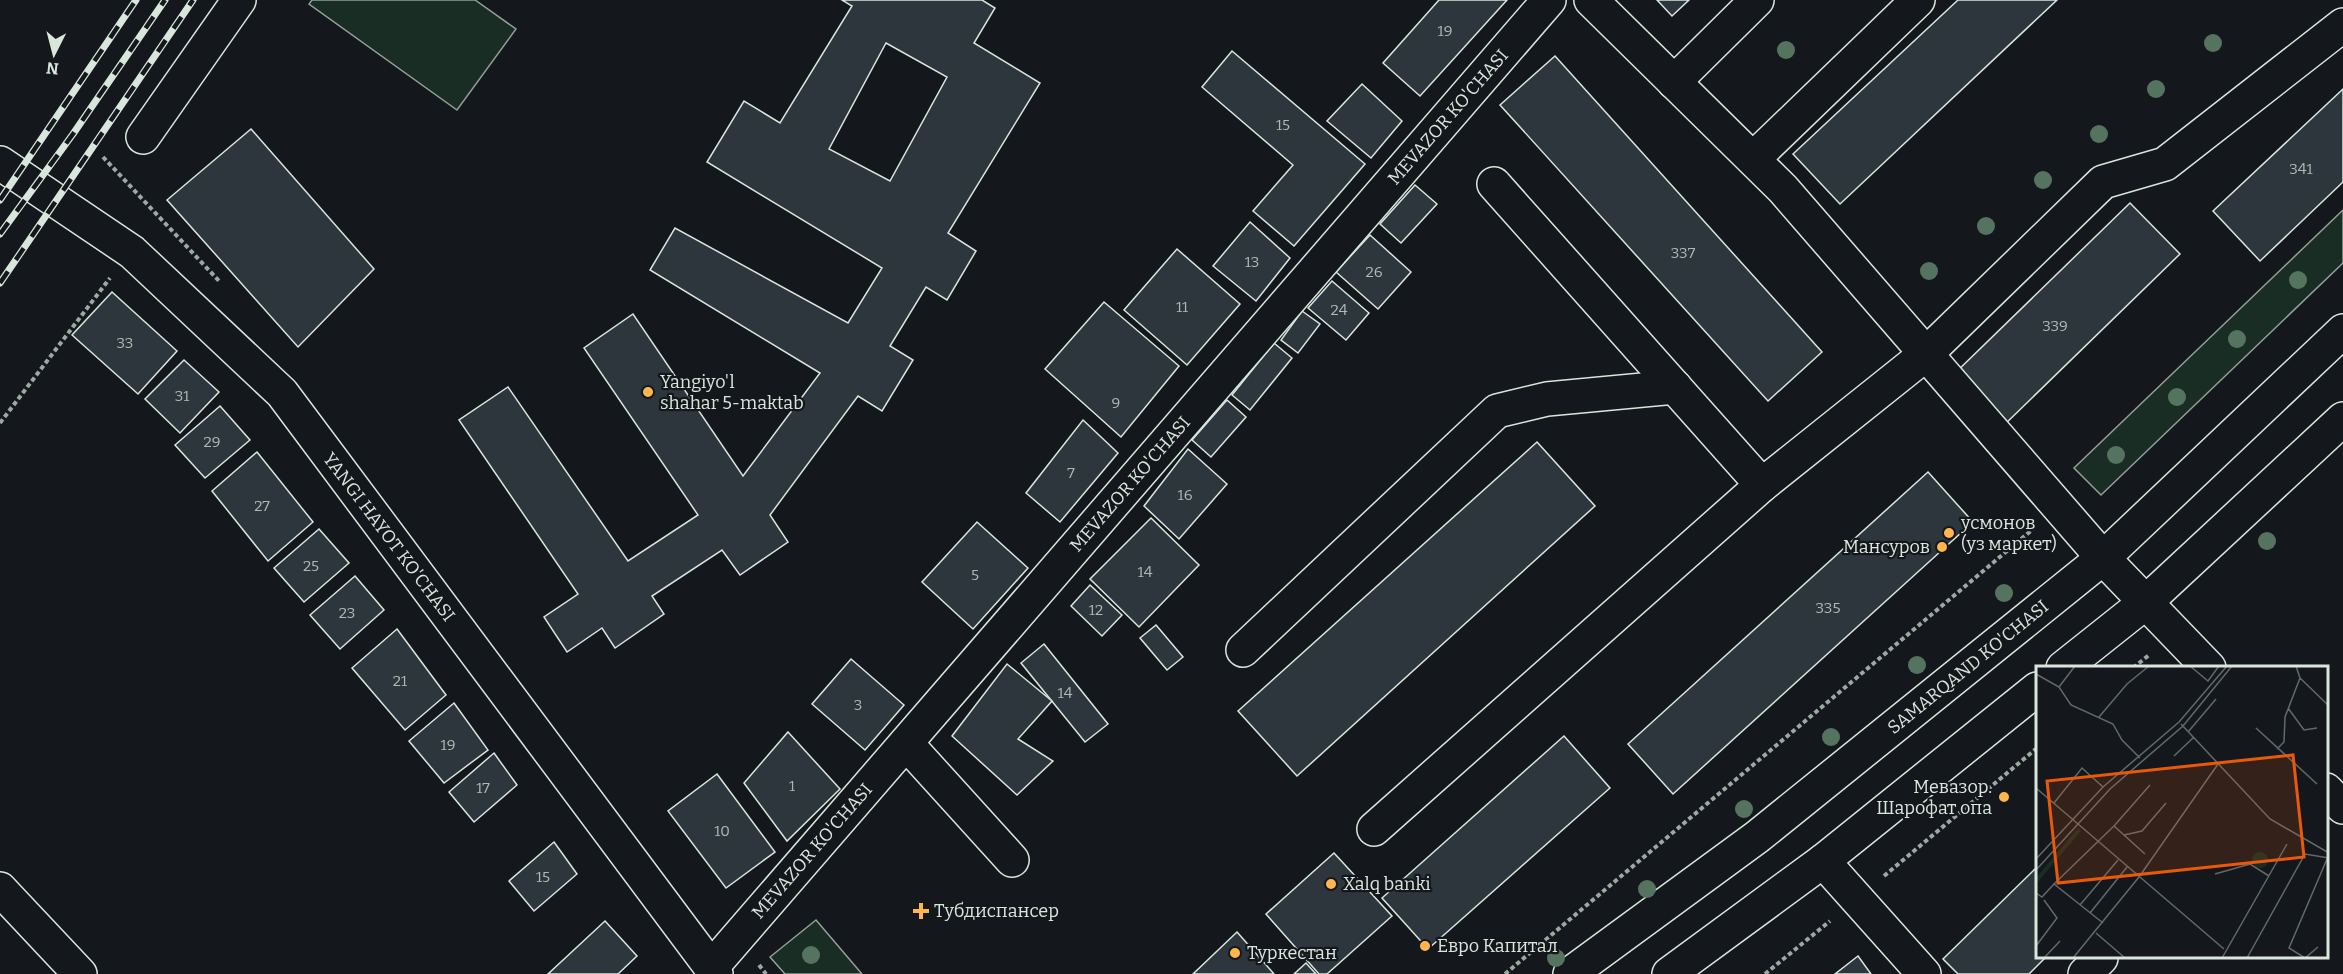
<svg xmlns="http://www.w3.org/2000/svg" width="2343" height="974" font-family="Bitter,serif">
<rect width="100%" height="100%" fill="#14181c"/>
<!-- green -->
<g fill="#1a2d24" stroke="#939e99" stroke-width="1.5">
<path d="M312,0h163l41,29 -59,81 -148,-106z"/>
<path d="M2343,210v53l-242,232 -27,-27z"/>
<path d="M816,920l46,54h-77l-15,-17z"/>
</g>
<!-- building -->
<g fill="#2c363c" stroke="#d8e6dc" stroke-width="1.5" fill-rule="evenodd">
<path d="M842,0h140l13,8 -21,35 66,40 -92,150 28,18 -29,49 -21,-13 -36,59 23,14 -31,51 -24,-15 -88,119 18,27 -48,33 -18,-25 -70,46 12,18 -49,34 -13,-20 -35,24 -23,-35 34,-23 -119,-174 49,-33 120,174 70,-46 -114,-167 49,-34 110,162 77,-103 -170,-103 25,-42 173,95 34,-55 -175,-106 37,-61 36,22 72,-117zM886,43l61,34 -57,104 -61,-32z"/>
<path d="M1439,0h68l-87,96 -37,-33z"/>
<path d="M1657,0h32l-17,16z"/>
<path d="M1958,0h99l-217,204 -47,-50z"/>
<path d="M1232,51l133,113 -71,82 -41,-35 40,-46 -91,-78z"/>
<path d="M1555,56l267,296 -54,49 -268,-296z"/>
<path d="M1362,84l40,37 -31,37 -44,-37z"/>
<path d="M2343,89v93l-83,79 -47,-50z"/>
<path d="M251,129l123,140 -76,78 -131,-147z"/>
<path d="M1415,185l22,19 -36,39 -21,-19z"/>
<path d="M2130,203l50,51 -180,175 -50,-51z"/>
<path d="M1250,222l40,36 -34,43 -43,-35z"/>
<path d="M1370,235l41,37 -33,37 -42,-37z"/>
<path d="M1177,249l63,55 -53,61 -63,-55z"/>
<path d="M1332,281l37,32 -23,27 -38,-32z"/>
<path d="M112,292l65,59 -39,43 -66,-59z"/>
<path d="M1104,302l75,64 -58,71 -76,-68z"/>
<path d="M1302,311l18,13 -22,29 -17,-13z"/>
<path d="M1274,343l18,15 -42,52 -18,-15z"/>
<path d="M184,360l35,32 -39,41 -35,-34z"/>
<path d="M1227,400l19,17 -35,40 -19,-17z"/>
<path d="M220,406l30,34 -45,38 -30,-33z"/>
<path d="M1083,420l35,33 -58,69 -34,-29z"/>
<path d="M1537,442l58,64 -298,270 -59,-65z"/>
<path d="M1188,449l39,35 -48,55 -35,-33z"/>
<path d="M257,452l56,70 -45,39 -56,-70z"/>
<path d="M1928,472l45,50 -300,272 -45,-50z"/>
<path d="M1151,518l48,47 -60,62 -49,-48z"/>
<path d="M977,522l51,46 -55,61 -51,-47z"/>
<path d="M319,529l30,34 -45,39 -30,-34z"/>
<path d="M355,576l29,34 -44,39 -30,-34z"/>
<path d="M1090,585l32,30 -20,21 -31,-30z"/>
<path d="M1156,625l27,32 -16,13 -27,-32z"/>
<path d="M397,629l49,66 -41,35 -53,-62z"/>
<path d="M1044,644l64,80 -23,18 -64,-79z"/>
<path d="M851,659l53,46 -39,45 -53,-46z"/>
<path d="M1007,664l45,37 -34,38 35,22 -36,34 -65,-59z"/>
<path d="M454,703l34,47 -44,33 -35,-42z"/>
<path d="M788,732l52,57 -53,52 -43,-58z"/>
<path d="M1564,736l46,52 -182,161 -46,-51z"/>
<path d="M494,753l23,32 -43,37 -25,-30z"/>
<path d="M717,774l58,78 -49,36 -58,-77z"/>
<path d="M554,842l23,32 -43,37 -25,-30z"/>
<path d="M1334,853l58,63 -65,58h-8l-53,-60z"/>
<path d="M2037,867v91h8l-16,16h-71l-15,-15z"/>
<path d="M605,921l32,35 -19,18h-70z"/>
<path d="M1237,932l37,42h-81z"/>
<path d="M1858,956l13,18h-36z"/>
<path d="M1306,963l10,11h-22z"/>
</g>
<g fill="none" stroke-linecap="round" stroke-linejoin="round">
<!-- minor casing -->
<g stroke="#d8e6dc" stroke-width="36">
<g id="minor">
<path d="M1591,0l192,189 320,369 106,110"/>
<path d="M1674,82l83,-82"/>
<path d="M143,137l96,-137"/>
<path d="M1753,159l165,-159"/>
<path d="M0,163l132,89 150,141 434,581"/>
<path d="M1494,184l268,301 164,-131 177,-172 62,-18 178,-139"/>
<path d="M1243,650l254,-239 50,-12 128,-12"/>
<path d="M906,743l106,117"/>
<path d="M2326,790l17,17"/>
<path d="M1374,829l388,-344"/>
<path d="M1823,861l101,113"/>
<path d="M0,889l80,85"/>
<path d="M711,968l838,-968"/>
<path d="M2085,974l16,-16"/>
</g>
</g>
<!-- major casing -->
<g stroke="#d8e6dc" stroke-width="36">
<g id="major">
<path d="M2063,668l83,-66 197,-183"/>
<path d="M1570,974l187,-137 346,-279 240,-227"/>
<path d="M1669,974l154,-113 214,-172"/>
</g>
</g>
<!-- path -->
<g stroke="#9da8a2" stroke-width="4" stroke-dasharray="4.5 3" stroke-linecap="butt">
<path d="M103,157l117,125"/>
<path d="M0,423l110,-145"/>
<path d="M2133,668l16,-13"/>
<path d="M1884,876l153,-128"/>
<path d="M759,965l7,9"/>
<path d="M1505,974l528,-445"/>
<path d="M1765,974l65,-53"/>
</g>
<!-- minor -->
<use href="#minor" stroke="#14181c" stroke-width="33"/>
<!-- major -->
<use href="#major" stroke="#14181c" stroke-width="33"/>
<!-- rail casing -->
<g stroke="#d8e6dc" stroke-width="7">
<g id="rail">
<path d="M0,200l136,-200"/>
<path d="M0,234l73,-100 92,-134"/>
<path d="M0,283l193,-283"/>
</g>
</g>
<!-- rail -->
<use href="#rail" stroke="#14181c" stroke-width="4.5" stroke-dasharray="14" stroke-linecap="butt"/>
</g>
<!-- trees -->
<g fill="#55745f">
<circle cx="2213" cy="43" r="9"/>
<circle cx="1786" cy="50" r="9"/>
<circle cx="2156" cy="89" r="9"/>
<circle cx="2099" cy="134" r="9"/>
<circle cx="2043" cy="180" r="9"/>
<circle cx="1986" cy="226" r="9"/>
<circle cx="1929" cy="271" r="9"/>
<circle cx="2298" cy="280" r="9"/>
<circle cx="2237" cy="339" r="9"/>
<circle cx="2177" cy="397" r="9"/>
<circle cx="2116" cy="455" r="9"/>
<circle cx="2267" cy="541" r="9"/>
<circle cx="2004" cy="593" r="9"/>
<circle cx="1917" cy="665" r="9"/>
<circle cx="1831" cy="737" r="9"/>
<circle cx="1744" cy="809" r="9"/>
<circle cx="1647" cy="889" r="9"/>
<circle cx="811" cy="955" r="9"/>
<circle cx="1556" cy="958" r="9"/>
</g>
<!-- markers -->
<g fill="#ffb74d" stroke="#14181c" stroke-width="2">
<circle cx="648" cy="392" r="6"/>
<circle cx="1949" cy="533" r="6"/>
<circle cx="1942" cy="547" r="6"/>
<circle cx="2004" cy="797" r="6"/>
<circle cx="1331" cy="884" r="6"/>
<path d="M918 902h6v6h6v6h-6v6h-6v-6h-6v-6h6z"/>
<circle cx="1425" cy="946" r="6"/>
<circle cx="1235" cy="953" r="6"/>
</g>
<g text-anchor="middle" stroke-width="4.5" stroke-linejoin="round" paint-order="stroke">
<!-- number labels -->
<g font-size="15" fill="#adbab4">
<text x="1445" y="36">19</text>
<text x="1283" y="130">15</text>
<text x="2301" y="174">341</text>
<text x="1683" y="258">337</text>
<text x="1252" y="267">13</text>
<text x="1374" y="277">26</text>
<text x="1182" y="312">11</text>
<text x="1339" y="315">24</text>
<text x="2055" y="331">339</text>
<text x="125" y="348">33</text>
<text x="182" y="401">31</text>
<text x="1116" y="408">9</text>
<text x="212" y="447">29</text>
<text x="1071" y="478">7</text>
<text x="1185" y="500">16</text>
<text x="262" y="511">27</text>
<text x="311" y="571">25</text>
<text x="1145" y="577">14</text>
<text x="975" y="580">5</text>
<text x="1828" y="613">335</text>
<text x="1096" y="615">12</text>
<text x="347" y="618">23</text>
<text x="400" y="686">21</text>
<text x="1065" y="698">14</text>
<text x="858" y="710">3</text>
<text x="448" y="750">19</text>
<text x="792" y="791">1</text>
<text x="483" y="793">17</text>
<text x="722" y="836">10</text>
<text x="543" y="882">15</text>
</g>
<!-- street labels -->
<g font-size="18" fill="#d8e6dc" stroke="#14181c">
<text transform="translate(1448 117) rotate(-49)" y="6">MEVAZOR KO'CHASI</text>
<text transform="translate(1130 484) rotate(-49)" y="6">MEVAZOR KO'CHASI</text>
<text transform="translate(389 537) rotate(53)" y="6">YANGI HAYOT KO'CHASI</text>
<text transform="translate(1968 667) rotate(-39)" y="6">SAMARQAND KO'CHASI</text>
<text transform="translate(812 851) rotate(-49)" y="6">MEVAZOR KO'CHASI</text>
</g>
<!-- poi labels -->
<g font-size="18" fill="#d8e6dc" stroke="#14181c" text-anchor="start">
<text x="660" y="388">Yangiyo'l<tspan x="660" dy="21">shahar 5-maktab</tspan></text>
<text x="1961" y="529">усмонов<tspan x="1961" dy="21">(уз маркет)</tspan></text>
<text x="1930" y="553" text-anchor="end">Мансуров</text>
<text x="1992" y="793" text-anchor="end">Мевазор.<tspan x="1992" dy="21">Шарофат опа</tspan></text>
<text x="1343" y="890">Xalq banki</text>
<text x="934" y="917">Тубдиспансер</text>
<text x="1437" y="952">Евро Капитал</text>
<text x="1247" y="959">Туркестан</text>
</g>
</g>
<!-- overview -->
<g transform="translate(2036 666)">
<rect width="292" height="292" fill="#14181c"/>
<path d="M42,162l3,3 -45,53v-6zM216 194a8 8 0 1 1 16 0a8 8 0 1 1-16 0Z" fill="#1a2d24"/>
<path fill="none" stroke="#626a69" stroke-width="1.5" d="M154,0l18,15 11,-15M0,8l23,13 12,18 42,19 9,16 18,18M264,12l29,28M23,21l16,-21M252,42l16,22 13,-2M63,51l28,-33 22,-18M145,58l89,95 59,34M220,62l61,56M152,66l28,-33M241,83l7,-7 1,-25 15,-39 -4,-12M138,90l20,-19M0,122l188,161M18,137l28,-35 21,19M78,160l36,-41M88,169l18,-4 24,-28M0,193l67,-72 76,-65 48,-56M0,204l74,-81 73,-63 49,-60M179,208l35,-10 19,12M18,218l60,-58 31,28M0,227l6,4 12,-13 49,39M44,239l38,-45M54,247l37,-46M60,267l29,25M0,280l21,-28 -13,-18M282,281l-13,11 -16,-10 38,-89M8,292l16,-17M37,292l66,-81 79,-113M186,292l65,-114M211,292l58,-104 24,4"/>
<path fill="#e8590c" fill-opacity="0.15" stroke="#e8590c" stroke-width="3" d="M257,89l11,102 -246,26 -11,-102z"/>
<rect width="292" height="292" fill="none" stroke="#d8e6dc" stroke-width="3"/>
</g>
<!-- north arrow -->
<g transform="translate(54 54) rotate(186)" stroke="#14181c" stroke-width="4.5" paint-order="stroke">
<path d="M0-4.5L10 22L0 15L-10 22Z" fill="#d8e6dc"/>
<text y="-9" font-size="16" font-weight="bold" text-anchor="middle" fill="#d8e6dc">N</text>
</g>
</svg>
